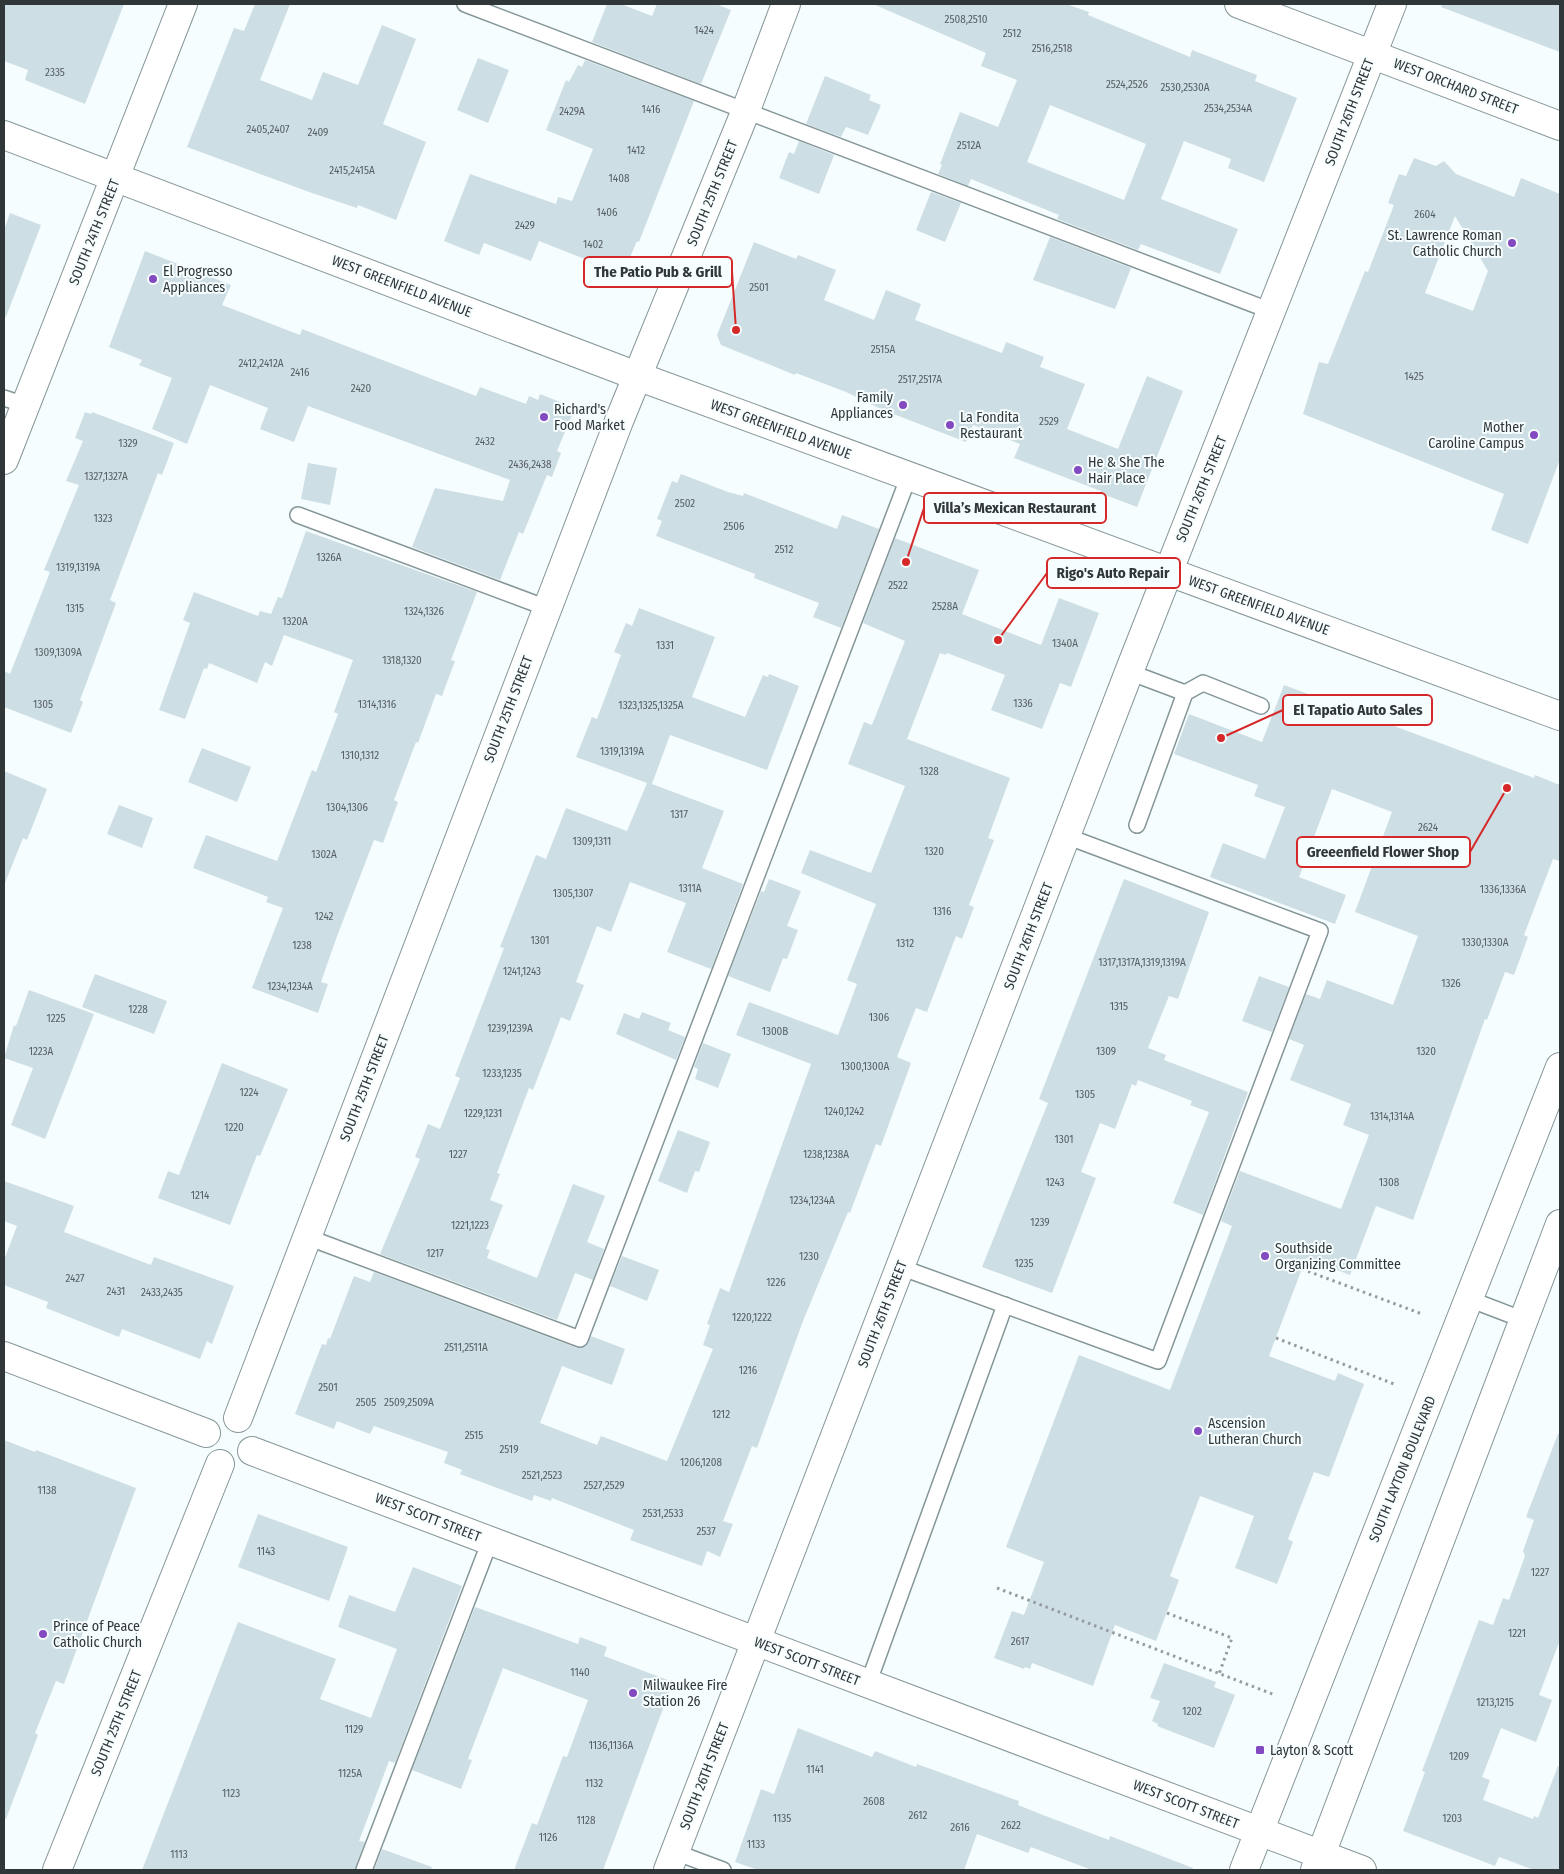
<svg xmlns="http://www.w3.org/2000/svg" width="1564" height="1874" font-family="'Fira Sans Condensed',sans-serif">
<rect width="100%" height="100%" fill="#f6fdfe"/>
<!-- building -->
<g fill="#cddee5" fill-rule="evenodd">
<path d="M4,4h120l-39,100 -60,-24 3,-10 -24,-9z"/>
<path d="M255,4h35l-30,76 52,20 11,-28 35,13 24,-60 34,14 -33,85 43,18 -30,78 -38,-15 -1,3 -45,-15 -125,-46 47,-119 10,3z"/>
<path d="M607,4h14l31,12 5,-12h59l15,6 -30,74 -109,-42z"/>
<path d="M873,4h193l23,8 -1,3 102,42 2,-7 65,25 -2,6 42,17 -33,84 -36,-14 3,-9 -47,-18 -23,58 77,30 -18,45 -79,-30 -3,6 -81,-31 2,-4 -88,-36 -3,7 -30,-12 4,-9 -2,-1 20,-52 38,15 19,-47 -36,-14 5,-13zM1050,105l96,39 -22,56 -97,-38z"/>
<path d="M1442,4h118v48l-119,-45z"/>
<path d="M478,58l31,12 -21,53 -31,-13z"/>
<path d="M585,60l109,41 -55,141 -2,-1 -14,33 -84,-33 -8,20 -47,-18 -5,12 -35,-14 26,-67 86,30 2,-7 14,4 21,-52 -47,-19 20,-50 3,2 9,-17 4,2z"/>
<path d="M825,76l46,19 -2,5 12,5 -13,30 -22,-8 -5,10 -35,-13z"/>
<path d="M799,141l35,14 -15,39 -40,-16 10,-26 5,2z"/>
<path d="M1414,158l22,8 8,-5 12,13 58,23 7,-19 39,16v265l-32,85 -37,-14 13,-36 -201,-80 16,-52 9,2 37,-93 3,1 26,-67 -6,-2 11,-29 7,2zM1455,216l33,55 -15,40 -48,-18z"/>
<path d="M931,192l30,11 -16,39 -29,-12z"/>
<path d="M10,213l31,12 -35,92 -2,-1v-86z"/>
<path d="M1050,237l81,31 -16,41 -82,-29z"/>
<path d="M754,242l42,17 2,-4 38,15 -12,30 50,20 12,-30 35,14 -6,16 87,33 4,-11 38,15 -4,10 45,17 -18,45 51,20 29,-73 36,15 -46,116 -37,-14 1,-2 -87,-33 6,-14 -47,-19 -7,17 -83,-32 -37,-18 -50,-19 -1,2 -74,-30 -4,-10z"/>
<path d="M145,251l86,34 -9,20 78,30 2,-6 174,67 4,-9 46,17 3,-8 9,4 2,-6 35,14 -18,43 4,2 -9,24 -5,-2 -24,59 -4,-2 -19,48 -88,-33 23,-59 68,13 7,-21 -202,-74 -14,36 -34,-13 8,-21 -58,-23 -23,59 -35,-15 20,-51 -33,-13 3,-5 -33,-13z"/>
<path d="M85,412l6,2 1,-2 82,31 -12,32 -4,-2 -48,127 6,3 -36,97 3,2 -12,31 -67,-26v-36l6,3 40,-102 -6,-2 35,-85 -13,-4 17,-40 -8,-3z"/>
<path d="M308,463l29,5 -7,37 -29,-6z"/>
<path d="M681,474l47,18 15,4 1,-3 93,36 5,-14 37,14 -38,99 -28,-11 6,-14 -65,-25 1,-4 -99,-38 6,-15 -5,-2 15,-38 5,2z"/>
<path d="M306,531l171,61 -26,68 4,1 -13,35 -6,-2 -18,49 -2,-1 -22,58 4,2 -15,41 -9,-3 -38,99 -15,43 7,2 -10,29 -66,-25 31,-80 -17,-6 2,-5 -75,-29 13,-33 71,26 35,-91 4,2 22,-58 -4,-2 19,-52 -69,-25 -12,31 -7,-4 -8,21 -48,-20 -2,6 -3,-1 -19,51 -26,-9 31,-87 -7,-3 11,-28 64,24 2,-5 11,3 7,-17 4,1z"/>
<path d="M895,538l84,32 -17,44 79,31 18,-47 40,15 -28,74 -11,-4 -18,46 -51,-19 14,-35 -58,-22 -1,2 -6,-2 -33,86 103,39 -22,60 6,2 -25,65 5,2 -12,32 -6,-3 -29,76 -11,-4 -19,49 14,6 -17,47 -13,36 -5,-2 -26,69 -2,-1 -45,109 -46,127 -5,-2 -29,75 10,3 -13,33 -13,-6 -5,15 -72,-26 4,-10 -82,-32 -1,3 -17,-6 -2,6 -72,-27 2,-4 -18,-7 4,-11 -74,-26 -4,8 -33,-13 -3,8 -39,-15 27,-70 4,1 2,-7 2,1 24,-63 16,6 4,-10 203,76 9,-2 5,-10 34,13 -13,36 -50,-19 -22,57 57,22 4,-9 66,25 46,-112 -10,-4 7,-20 -3,-1 13,-36 9,4 82,-228 -75,-29 13,-33 89,33 19,-51 -10,-4 29,-76 -75,-31 9,-23 61,23 34,-87 -57,-22 16,-42 8,3 33,-84 -42,-18z"/>
<path d="M639,608l76,29 -23,60 53,20 18,-42 5,2 1,-3 30,12 -32,84 -97,-35 -18,49 72,27 -22,57 41,16 -32,85 -44,-17 19,-49 -56,-21 -19,50 -14,-6 -21,56 8,3 -14,36 -9,-4 -28,73 -4,-2 -32,85 3,1 -10,26 13,5 -17,44 4,1 -3,8 50,20 36,-94 32,12 -18,46 17,7 -11,31 -18,-7 -18,47 -177,-66 40,-95 -5,-2 13,-33 12,5 20,-51 -5,-2 49,-128 -4,-1 36,-92 10,4 20,-51 61,23 20,-48 -71,-26 16,-40 5,2 24,-64 -7,-3 12,-29 6,3z"/>
<path d="M1284,685l250,93 1,-3 25,10v76l-7,-2 -29,76 4,2 -14,38 -9,-3 -18,48 -2,-1 -72,201 -37,-14 -26,69 -44,-17 -37,98 66,25 3,-8 26,11 -35,93 -15,-5 -26,67 5,3 -16,42 -42,-16 19,-52 -54,-20 -30,80 9,4 -23,61 -41,-16 -22,61 -61,-23 -2,6 -5,-2 -1,2 -30,-11 18,-47 12,4 20,-53 -38,-15 73,-192 91,35 62,-164 -11,-5 19,-50 101,38 28,-74 -26,-10 8,-21 -61,-24 14,-35 -15,-6 17,-45 14,5 7,-19 66,25 25,-69 -63,-24 37,-100 -60,-23 -33,88 47,18 -11,29 -125,-47 13,-34 42,16 20,-52 -31,-11 4,-11 -84,-31 15,-40 73,28z"/>
<path d="M202,748l49,19 -14,35 -49,-20z"/>
<path d="M4,771l43,18 -20,51 -4,-2 -18,45z"/>
<path d="M119,805l34,13 -11,30 -35,-14z"/>
<path d="M769,879l32,12 -14,35 11,4 -11,29 -4,-1 -13,34 -42,-16 33,-85 3,1z"/>
<path d="M1124,879l85,33 -31,87 -9,-3 -21,52 18,7 -2,5 84,32 -45,123 -30,-12 36,-91 -19,-7 2,-4 -54,-21 -2,6 -4,-2 -17,45 -15,-6 -19,49 15,6 -44,115 -70,-26 66,-164 -9,-4z"/>
<path d="M95,974l72,27 -13,33 -72,-27z"/>
<path d="M1259,976l30,11 -17,45 -30,-11z"/>
<path d="M29,990l65,24 -49,125 -34,-14 22,-57 -29,-10 10,-33 2,1z"/>
<path d="M642,1012l29,11 -3,7 17,7 -9,23 -60,-26 8,-21 15,6z"/>
<path d="M703,1043l28,11 -13,34 -23,-9 3,-10 -4,-2z"/>
<path d="M222,1063l66,26 -28,67 -3,-1 -27,70 -72,-27 10,-27 11,4z"/>
<path d="M678,1130l32,12 -11,30 -4,-1 -8,22 -29,-12z"/>
<path d="M4,1181l70,25 -10,26 87,33 3,-8 80,29 -22,58 -5,-3 -7,18 -78,-30 -3,8 -73,-29 2,-6 -44,-17v-25l13,-34 -13,-5z"/>
<path d="M622,1256l37,14 -12,31 -37,-15z"/>
<path d="M1558,1434h2v206l-21,55 13,5 -16,42 -35,-14 -19,49 8,3 -7,20 50,19 1,-3 4,2 20,-52h2v104h-26l-35,-13 -4,9 -92,-35 22,-59 -3,-1 57,-151 14,5 10,-27 6,2 16,-44 -2,-5 11,-31 -8,-3z"/>
<path d="M4,1440l31,12 1,-2 100,38 -72,196 -8,-3 -21,52 3,2 -32,84h-2z"/>
<path d="M258,1514l90,33 -19,54 -91,-34z"/>
<path d="M413,1567l49,19 -67,177 -6,-2 -30,80 6,1 -10,28h-213l96,-248 98,37 -16,40 51,19 26,-69 -59,-22 11,-32 46,17z"/>
<path d="M475,1607l103,37 2,-7 27,10 -3,9 69,26 -70,188h-89l18,-47 5,2 26,-69 4,1 21,-57 -85,-32 -35,91 4,1 -11,29 -49,-19z"/>
<path d="M1164,1663l52,19 -2,5 21,8 -21,53 -57,-22 1,-2 -6,-3 8,-20 -10,-3z"/>
<path d="M798,1728l74,29 3,-6 41,16 1,-3 102,37 -1,4 25,10 66,25 1,-4 83,32 -1,2h-100l-61,-23 -3,6 -51,-19 -13,36h-206l-23,-8 26,-73 13,5z"/>
<path d="M382,1849l50,18 -1,3h-57z"/>
</g>
<g fill="none" stroke-linecap="round" stroke-linejoin="round">
<!-- lane casing -->
<g stroke="#859698" stroke-width="18">
<g id="lane">
<path d="M465,4l806,307"/>
<path d="M4,398l21,7"/>
<path d="M298,515l249,93"/>
<path d="M1129,672l56,21 18,-10 58,23"/>
<path d="M1137,825l48,-132"/>
<path d="M307,1237l273,102 329,-863"/>
<path d="M900,1267l258,94 162,-430 -254,-95"/>
<path d="M1469,1299l55,21"/>
<path d="M868,1684l137,-379"/>
<path d="M675,1852l48,18"/>
<path d="M364,1870l126,-329"/>
</g>
</g>
<!-- street casing -->
<g stroke="#859698" stroke-width="30">
<g id="street">
<path d="M1239,4l321,122"/>
<path d="M4,460l179,-456"/>
<path d="M4,1356l202,77"/>
<path d="M238,1418l381,-997 127,-311 40,-106"/>
<path d="M252,1451l1110,419"/>
<path d="M57,1870l163,-406"/>
<path d="M668,1870l461,-1198 263,-668"/>
</g>
</g>
<!-- secondary casing -->
<g stroke="#859698" stroke-width="30">
<path id="secondary" d="M4,135l633,241 923,340"/>
</g>
<!-- primary casing -->
<g stroke="#859698" stroke-width="30">
<g id="primary">
<path d="M1244,1870l316,-803"/>
<path d="M1315,1870l245,-646"/>
</g>
</g>
<!-- path -->
<g stroke="#959c9d" stroke-width="3" stroke-dasharray="2.5 4" stroke-linecap="butt">
<path d="M1302,1269l120,45"/>
<path d="M1276,1338l118,46"/>
<path d="M997,1588l278,107"/>
<path d="M1167,1613l65,25 -13,36"/>
</g>
<!-- lane -->
<use href="#lane" stroke="#fff" stroke-width="15"/>
<!-- street -->
<use href="#street" stroke="#fff" stroke-width="28"/>
<!-- secondary -->
<use href="#secondary" stroke="#fff" stroke-width="28"/>
<!-- primary -->
<use href="#primary" stroke="#fff" stroke-width="28"/>
</g>
<!-- markers -->
<g fill="#8349c0" stroke="#f6fdfe" stroke-width="2">
<circle cx="1512" cy="243" r="5"/>
<circle cx="153" cy="279" r="5"/>
<circle cx="903" cy="405" r="5"/>
<circle cx="544" cy="417" r="5"/>
<circle cx="950" cy="425" r="5"/>
<circle cx="1534" cy="435" r="5"/>
<circle cx="1078" cy="470" r="5"/>
<circle cx="1265" cy="1256" r="5"/>
<circle cx="1198" cy="1431" r="5"/>
<circle cx="43" cy="1634" r="5"/>
<circle cx="633" cy="1693" r="5"/>
<rect x="1255" y="1745" width="10" height="10" rx="2.5"/>
</g>
<g text-anchor="middle" stroke-width="4" stroke-linejoin="round" paint-order="stroke">
<!-- number labels -->
<g font-size="11" fill="#576163">
<text x="966" y="23">2508,2510</text>
<text x="704" y="34">1424</text>
<text x="1012" y="37">2512</text>
<text x="1052" y="52">2516,2518</text>
<text x="55" y="76">2335</text>
<text x="1127" y="88">2524,2526</text>
<text x="1185" y="91">2530,2530A</text>
<text x="1228" y="112">2534,2534A</text>
<text x="651" y="113">1416</text>
<text x="572" y="115">2429A</text>
<text x="268" y="133">2405,2407</text>
<text x="318" y="136">2409</text>
<text x="969" y="149">2512A</text>
<text x="636" y="154">1412</text>
<text x="352" y="174">2415,2415A</text>
<text x="619" y="182">1408</text>
<text x="607" y="216">1406</text>
<text x="1425" y="218">2604</text>
<text x="525" y="229">2429</text>
<text x="593" y="248">1402</text>
<text x="759" y="291">2501</text>
<text x="883" y="353">2515A</text>
<text x="261" y="367">2412,2412A</text>
<text x="300" y="376">2416</text>
<text x="1414" y="380">1425</text>
<text x="920" y="383">2517,2517A</text>
<text x="361" y="392">2420</text>
<text x="1049" y="425">2529</text>
<text x="485" y="445">2432</text>
<text x="128" y="447">1329</text>
<text x="530" y="468">2436,2438</text>
<text x="106" y="480">1327,1327A</text>
<text x="685" y="507">2502</text>
<text x="103" y="522">1323</text>
<text x="734" y="530">2506</text>
<text x="784" y="553">2512</text>
<text x="329" y="561">1326A</text>
<text x="78" y="571">1319,1319A</text>
<text x="898" y="589">2522</text>
<text x="945" y="610">2528A</text>
<text x="75" y="612">1315</text>
<text x="424" y="615">1324,1326</text>
<text x="295" y="625">1320A</text>
<text x="1065" y="647">1340A</text>
<text x="665" y="649">1331</text>
<text x="58" y="656">1309,1309A</text>
<text x="402" y="664">1318,1320</text>
<text x="1023" y="707">1336</text>
<text x="43" y="708">1305</text>
<text x="377" y="708">1314,1316</text>
<text x="651" y="709">1323,1325,1325A</text>
<text x="622" y="755">1319,1319A</text>
<text x="360" y="759">1310,1312</text>
<text x="929" y="775">1328</text>
<text x="347" y="811">1304,1306</text>
<text x="679" y="818">1317</text>
<text x="1428" y="831">2624</text>
<text x="592" y="845">1309,1311</text>
<text x="934" y="855">1320</text>
<text x="324" y="858">1302A</text>
<text x="690" y="892">1311A</text>
<text x="1503" y="893">1336,1336A</text>
<text x="573" y="897">1305,1307</text>
<text x="942" y="915">1316</text>
<text x="324" y="920">1242</text>
<text x="540" y="944">1301</text>
<text x="1485" y="946">1330,1330A</text>
<text x="905" y="947">1312</text>
<text x="302" y="949">1238</text>
<text x="1142" y="966">1317,1317A,1319,1319A</text>
<text x="522" y="975">1241,1243</text>
<text x="1451" y="987">1326</text>
<text x="290" y="990">1234,1234A</text>
<text x="1119" y="1010">1315</text>
<text x="138" y="1013">1228</text>
<text x="879" y="1021">1306</text>
<text x="56" y="1022">1225</text>
<text x="510" y="1032">1239,1239A</text>
<text x="775" y="1035">1300B</text>
<text x="41" y="1055">1223A</text>
<text x="1106" y="1055">1309</text>
<text x="1426" y="1055">1320</text>
<text x="865" y="1070">1300,1300A</text>
<text x="502" y="1077">1233,1235</text>
<text x="249" y="1096">1224</text>
<text x="1085" y="1098">1305</text>
<text x="844" y="1115">1240,1242</text>
<text x="483" y="1117">1229,1231</text>
<text x="1392" y="1120">1314,1314A</text>
<text x="234" y="1131">1220</text>
<text x="1064" y="1143">1301</text>
<text x="458" y="1158">1227</text>
<text x="826" y="1158">1238,1238A</text>
<text x="1055" y="1186">1243</text>
<text x="1389" y="1186">1308</text>
<text x="200" y="1199">1214</text>
<text x="812" y="1204">1234,1234A</text>
<text x="1040" y="1226">1239</text>
<text x="470" y="1229">1221,1223</text>
<text x="435" y="1257">1217</text>
<text x="809" y="1260">1230</text>
<text x="1024" y="1267">1235</text>
<text x="75" y="1282">2427</text>
<text x="776" y="1286">1226</text>
<text x="116" y="1295">2431</text>
<text x="162" y="1296">2433,2435</text>
<text x="752" y="1321">1220,1222</text>
<text x="466" y="1351">2511,2511A</text>
<text x="748" y="1374">1216</text>
<text x="328" y="1391">2501</text>
<text x="366" y="1406">2505</text>
<text x="409" y="1406">2509,2509A</text>
<text x="721" y="1418">1212</text>
<text x="474" y="1439">2515</text>
<text x="509" y="1453">2519</text>
<text x="701" y="1466">1206,1208</text>
<text x="542" y="1479">2521,2523</text>
<text x="604" y="1489">2527,2529</text>
<text x="47" y="1494">1138</text>
<text x="663" y="1517">2531,2533</text>
<text x="706" y="1535">2537</text>
<text x="266" y="1555">1143</text>
<text x="1540" y="1576">1227</text>
<text x="1517" y="1637">1221</text>
<text x="1020" y="1645">2617</text>
<text x="580" y="1676">1140</text>
<text x="1495" y="1706">1213,1215</text>
<text x="1192" y="1715">1202</text>
<text x="354" y="1733">1129</text>
<text x="611" y="1749">1136,1136A</text>
<text x="1459" y="1760">1209</text>
<text x="815" y="1773">1141</text>
<text x="350" y="1777">1125A</text>
<text x="594" y="1787">1132</text>
<text x="231" y="1797">1123</text>
<text x="874" y="1805">2608</text>
<text x="918" y="1819">2612</text>
<text x="782" y="1822">1135</text>
<text x="1452" y="1822">1203</text>
<text x="586" y="1824">1128</text>
<text x="1011" y="1829">2622</text>
<text x="960" y="1831">2616</text>
<text x="548" y="1841">1126</text>
<text x="756" y="1848">1133</text>
<text x="179" y="1858">1113</text>
</g>
<!-- street labels -->
<g font-size="14" fill="#303738" stroke="#f6fdfe">
<text transform="translate(1456 86) rotate(21)" y="5">WEST ORCHARD STREET</text>
<text transform="translate(1349 112) rotate(-69)" y="5">SOUTH 26TH STREET</text>
<text transform="translate(712 193) rotate(-68)" y="5">SOUTH 25TH STREET</text>
<text transform="translate(94 232) rotate(-68)" y="5">SOUTH 24TH STREET</text>
<text transform="translate(402 286) rotate(21)" y="5">WEST GREENFIELD AVENUE</text>
<text transform="translate(781 429) rotate(20)" y="5">WEST GREENFIELD AVENUE</text>
<text transform="translate(1201 489) rotate(-68)" y="5">SOUTH 26TH STREET</text>
<text transform="translate(1259 605) rotate(20)" y="5">WEST GREENFIELD AVENUE</text>
<text transform="translate(508 709) rotate(-69)" y="5">SOUTH 25TH STREET</text>
<text transform="translate(1028 936) rotate(-69)" y="5">SOUTH 26TH STREET</text>
<text transform="translate(364 1088) rotate(-69)" y="5">SOUTH 25TH STREET</text>
<text transform="translate(882 1314) rotate(-69)" y="5">SOUTH 26TH STREET</text>
<text transform="translate(1402 1469) rotate(-68)" y="5">SOUTH LAYTON BOULEVARD</text>
<text transform="translate(428 1517) rotate(21)" y="5">WEST SCOTT STREET</text>
<text transform="translate(807 1661) rotate(21)" y="5">WEST SCOTT STREET</text>
<text transform="translate(116 1723) rotate(-68)" y="5">SOUTH 25TH STREET</text>
<text transform="translate(704 1776) rotate(-69)" y="5">SOUTH 26TH STREET</text>
<text transform="translate(1186 1804) rotate(21)" y="5">WEST SCOTT STREET</text>
</g>
<!-- poi labels -->
<g font-size="14" fill="#303738" stroke="#f6fdfe" text-anchor="start">
<text x="1502" y="240" text-anchor="end">St. Lawrence Roman<tspan x="1502" dy="16">Catholic Church</tspan></text>
<text x="163" y="276">El Progresso<tspan x="163" dy="16">Appliances</tspan></text>
<text x="893" y="402" text-anchor="end">Family<tspan x="893" dy="16">Appliances</tspan></text>
<text x="554" y="414">Richard's<tspan x="554" dy="16">Food Market</tspan></text>
<text x="960" y="422">La Fondita<tspan x="960" dy="16">Restaurant</tspan></text>
<text x="1524" y="432" text-anchor="end">Mother<tspan x="1524" dy="16">Caroline Campus</tspan></text>
<text x="1088" y="467">He &amp; She The<tspan x="1088" dy="16">Hair Place</tspan></text>
<text x="1275" y="1253">Southside<tspan x="1275" dy="16">Organizing Committee</tspan></text>
<text x="1208" y="1428">Ascension<tspan x="1208" dy="16">Lutheran Church</tspan></text>
<text x="53" y="1631">Prince of Peace<tspan x="53" dy="16">Catholic Church</tspan></text>
<text x="643" y="1690">Milwaukee Fire<tspan x="643" dy="16">Station 26</tspan></text>
<text x="1270" y="1755">Layton &amp; Scott</text>
</g>
</g>
<!-- callouts -->
<path fill="none" stroke="#d62828" stroke-width="2" d="M736 330L732 272M906 562L924 508M998 640L1047 573M1221 738L1283 710M1507 788L1470 852"/>
<g fill="#d62828" stroke="#f6fdfe" stroke-width="2">
<circle cx="736" cy="330" r="5"/>
<circle cx="906" cy="562" r="5"/>
<circle cx="998" cy="640" r="5"/>
<circle cx="1221" cy="738" r="5"/>
<circle cx="1507" cy="788" r="5"/>
</g>
<g fill="#f6fdfe" stroke="#d62828" stroke-width="2">
<rect x="584" y="257" width="148" height="30" rx="5"/>
<rect x="924" y="493" width="182" height="30" rx="5"/>
<rect x="1047" y="558" width="133" height="30" rx="5"/>
<rect x="1283" y="695" width="149" height="30" rx="5"/>
<rect x="1297" y="837" width="173" height="30" rx="5"/>
</g>
<g font-size="15" text-anchor="middle" font-weight="bold" fill="#303738">
<text x="658" y="277">The Patio Pub &amp; Grill</text>
<text x="1015" y="513">Villa’s Mexican Restaurant</text>
<text x="1113" y="578">Rigo's Auto Repair</text>
<text x="1358" y="715">El Tapatio Auto Sales</text>
<text x="1383" y="857">Greeenfield Flower Shop</text>
</g>
<!-- border -->
<rect width="1564" height="1874" fill="none" stroke="#303738" stroke-width="10"/>
</svg>
